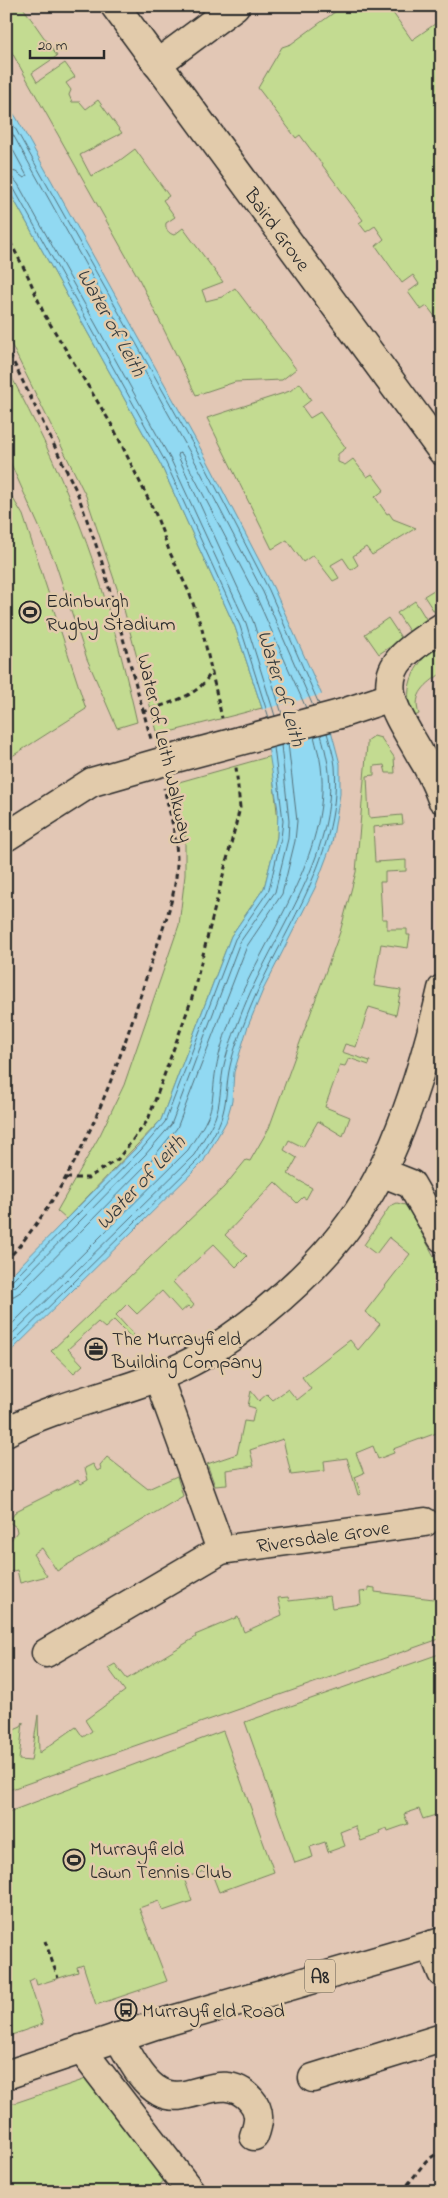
<svg xmlns="http://www.w3.org/2000/svg" width="448" height="2198" font-family="'Indie Flower',sans-serif">
<rect width="100%" height="100%" fill="#e2c7b5"/>
<filter id="ink" filterUnits="userSpaceOnUse"><feTurbulence type="fractalNoise" baseFrequency=".02" numOctaves="2"/><feDisplacementMap in="SourceGraphic" scale="10" xChannelSelector="R" yChannelSelector="G"/><feConvolveMatrix kernelMatrix="1 2 1 2 8 2 1 2 1" color-interpolation-filters="sRGB"/></filter>
<g filter="url(#ink)">
<!-- green -->
<g fill="#c3db91" stroke="#77835e">
<path d="M6,6h16l35,50 -25,17 5,9 28,-19 10,14 -9,6 5,7 -2,5 3,7h8l6,7 12,-9 24,33 -42,22 11,21 28,-15 16,-12 34,47 -6,4 12,17 -9,6c-1,6 2,10 8,12l9,-7 40,54 -21,8 4,11 16,-4 13,-9 61,81 -14,11 -47,2 -39,13 -57,-116 -133,-237z"/>
<path d="M343,6h45l24,34 30,-21v301l-3,2 -12,-16 -6,4 -13,-18 11,-8 -6,-9 -11,8 -26,-37 8,-7 -9,-13 -9,6 -7,-9 4,-3 -63,-85 -4,3 -38,-50 24,-41 9,-3z"/>
<path d="M6,185l155,280 74,162 27,81 -104,27 -35,-129 -37,-110 -80,-162z"/>
<path d="M6,366c20,39 41,79 58,120 33,76 55,156 73,236l-20,6 -30,-69 -32,-97 -49,-109z"/>
<path d="M300,383l11,17 -9,7 8,11 10,-6 26,36 -8,6v8l7,3 8,-6 14,18 5,-3 12,16 -9,7 12,17 2,-1 4,6 23,9 -44,27 -6,-8 -13,9 5,9 -7,5 -8,-12 -12,7 8,13 -6,3 -20,-26 -10,7 -16,-22 -15,9 -65,-131 83,-27z"/>
<path d="M6,487l17,28 63,194 -80,51z"/>
<path d="M442,585v28l-5,3 -13,-20z"/>
<path d="M415,601l13,21 -17,12 -14,-21z"/>
<path d="M388,618l14,21 -23,15 -14,-20z"/>
<path d="M442,642v31c-16,11 -30,21 -23,41l-6,3c-13,-31 4,-58 29,-75z"/>
<path d="M374,736l7,2 13,19 1,16h-9l-2,-8 -10,1v9l-7,1 2,42 33,-3 1,9 -30,3 2,35 31,-2v11l-21,1v10h-5l2,37h5v10h20v6h3l-2,13 -27,-4 -7,42 27,4 -5,25 -27,-8 -13,40 -11,-3 -3,8 28,9 -1,4 -20,-7 -4,8 -5,-1 -15,42 25,10 -7,19 -25,-15 -15,26 -14,-7 -5,10 13,8 -9,16 24,14 -6,11 -3,-2 -6,6 -22,-21 -50,53 22,21 -11,11 -22,-23 -41,38 21,23 -3,4 -3,-3 -7,6 -19,-21 -25,23 -10,-10 -11,11 18,20 -2,3 -18,-18 -9,8 -7,-6 -30,27 15,16 -9,8 -23,-22 173,-164 22,-27 4,1 19,-33 71,-196 16,-60 11,-127v-4z"/>
<path d="M271,756l7,65 -1,16 -13,51 -33,48 -70,184 -95,99 -9,-8 43,-76 24,-50 55,-160 6,-50v-39l-13,-52z"/>
<path d="M397,1203l8,2 4,5 33,61v62l-5,6 5,4v88l-49,18 1,4 -16,6 -5,-13 -17,7 8,20 -9,4 6,17 -3,1 -11,-37 -23,3 1,10 -34,4 -8,-36 -33,11 4,16 -28,4 1,15 -12,1 -8,-22 30,-10 7,-33 8,1 3,-14 -7,-2 3,-15 8,10 8,-7 6,6 15,-11 9,11 14,-11 -9,-12 48,-37 8,10 22,-26 -15,-12 45,-58 -21,-17 -13,17 -12,-9 26,-39z"/>
<path d="M107,1457l41,32 29,-13 6,20 -126,75 -15,-23 -9,6 14,22 -27,7 -3,-13 -11,3v-34l4,2 7,-9 -1,-5 -7,-5 7,-11 62,-31 3,4 7,-4 -3,-12 8,-4 4,7 4,-2 -1,-4z"/>
<path d="M368,1587l7,1v4l67,8v38l-436,153v-69l8,8 7,-3 2,-5 -4,38 12,1 7,-46 1,38 37,-26 7,10 9,-6 -7,-11 40,-29 -17,-23 7,-4 12,15 69,-42 -1,-2 43,-18 6,15 38,-17 -4,-17 10,-1 1,4 41,-5 2,12 29,-4 -1,-12 8,-1z"/>
<path d="M442,1653v160l-19,6 -4,-10 -15,5 4,10 -20,7 -1,-3 -8,3 1,3 -19,7 -6,-15 -15,6 5,14 -17,6 -3,-10 -15,5 3,10 -18,6 -50,-141z"/>
<path d="M223,1731l51,141 -55,20 -9,-23 -26,9 8,23 -29,10 -4,-10 -20,7 28,73 -71,24 -13,-40 -6,2 1,5 -41,13 -2,-7 -6,3 14,43 -37,13v-224z"/>
<path d="M92,2077l81,94 -20,21h-147v-86z"/>
</g>
<!-- water -->
<path fill="#91d9f2" stroke="#6893a2" d="M6,104l10,13 192,345 65,125 48,106 19,71v30l-8,49 -17,45 -52,102 -15,36 -14,46 -2,29 -6,21 -23,40 -197,194v-76l131,-133 24,-27 70,-184 33,-48 13,-51 1,-27 -16,-102 -27,-81 -74,-162 -155,-280z"/>
<!-- pier -->
<path fill="#e2c7b5" d="M324,694l10,35 -67,18 -7,-37z"/>
<g fill="none" stroke-linecap="round" stroke-linejoin="round">
<!-- shore -->
<g stroke="#54717b" stroke-width="1">
<path d="M6,112l198,352 65,126 50,114"/>
<path d="M6,122l192,345 65,125 50,114"/>
<path d="M6,137l21,39 -3,2 -8,-6 -10,-2"/>
<path d="M6,177l8,2 4,5 153,276 75,163 29,93"/>
<path d="M6,184l7,3 153,276 74,163 29,92"/>
<path d="M282,714l-29,-93 -75,-165 1,-3 3,1 9,17 65,125 50,112"/>
<path d="M6,1283l6,-2 129,-131 24,-28 70,-183 34,-49 12,-52 2,-17 -9,-74"/>
<path d="M6,1289l10,-3 129,-131 26,-30 69,-183 35,-50 13,-53 1,-18 -8,-76"/>
<path d="M6,1297l8,-1 8,-5 129,-131 26,-32 70,-182 35,-52 13,-53 2,-20 -9,-78"/>
<path d="M6,1330l182,-180c7,-12 16,-23 21,-36 5,-15 4,-30 7,-45 3,-17 9,-35 15,-51 31,-79 101,-164 90,-252 -1,-10 -5,-20 -7,-30"/>
<path d="M6,1340l188,-185c7,-12 15,-24 21,-37 6,-16 5,-31 8,-48 3,-16 9,-32 15,-47 28,-82 104,-168 90,-259 -2,-10 -4,-20 -7,-29"/>
<path d="M6,1349l193,-190c8,-13 17,-26 22,-40 6,-16 5,-32 8,-48 3,-16 9,-32 15,-47 31,-86 98,-162 91,-258 -1,-11 -5,-22 -8,-33"/>
</g>
<!-- minor casing -->
<g stroke="#2b2b2b" stroke-width="31">
<g id="minor">
<path d="M115,6l327,445"/>
<path d="M157,64l78,-58"/>
<path d="M442,627c-13,9 -29,18 -40,30 -29,31 3,68 18,97 9,14 16,29 22,45"/>
<path d="M340,714l51,-17"/>
<path d="M6,837l86,-55 80,-23"/>
<path d="M381,1172l30,12 31,54"/>
<path d="M158,1377l63,173"/>
<path d="M6,1432c53,-29 112,-37 166,-61 34,-14 64,-36 92,-59 39,-32 75,-68 101,-111 36,-57 62,-146 77,-212"/>
<path d="M46,1653l175,-103 204,-28"/>
<path d="M431,1945l11,28"/>
<path d="M118,2037c11,18 23,45 42,55 28,16 62,-25 91,8 10,11 8,23 3,36"/>
<path d="M81,2049l110,143"/>
<path d="M313,2078l129,-40"/>
</g>
</g>
<!-- major casing -->
<g stroke="#2b2b2b" stroke-width="31">
<path id="major" d="M6,2075l149,-50 287,-83"/>
</g>
<!-- path -->
<g stroke="#2b2b2b" stroke-width="3" stroke-dasharray="5 4" stroke-linecap="butt">
<path d="M6,234l22,42 16,38 69,113 43,88 14,38 19,39 13,37 20,89"/>
<path d="M6,347l71,145 24,67 50,180"/>
<path d="M143,712c24,-9 58,-15 68,-41"/>
<path d="M66,1178h22l30,-19 30,-39 44,-122 48,-190 -4,-41"/>
<path d="M6,1261c73,-79 110,-188 142,-289 10,-31 24,-63 28,-95 4,-30 -5,-59 -12,-89"/>
<path d="M45,1941l13,37"/>
<path d="M402,2192l24,-31 16,-11"/>
</g>
<!-- minor -->
<use href="#minor" stroke="#e2cbab" stroke-width="28"/>
<!-- major -->
<use href="#major" stroke="#e2cbab" stroke-width="28"/>
<!-- minor-bridge casing -->
<g stroke="#2b2b2b" stroke-width="31" stroke-linecap="butt">
<path id="minor-bridge" d="M172,759l168,-45"/>
</g>
<!-- minor-bridge -->
<use href="#minor-bridge" stroke="#e2cbab" stroke-width="28"/>
</g>
</g>
<!-- icons -->
<defs>
<g id="stadium-ring" transform="scale(1.125)"><circle r="9.5" fill="#e2cbab" stroke="#2b2b2b" stroke-width="1.5"/><path d="M0-5a6.5 5 0 1 0 0 10a6.5 5 0 1 0 0-10ZM-3.5-1.8h7v3.6h-7Z" fill="#2b2b2b"/></g>
<g id="office-ring" transform="scale(1.125)"><circle r="9.5" fill="#e2cbab" stroke="#2b2b2b" stroke-width="1.5"/><path d="M-6-3h4V-5.5h4V-3h4V5H-6ZM-1-4.5V-3h2v-1.5ZM-6 0V1H6V0Z" fill="#2b2b2b"/></g>
<g id="bus-ring" transform="scale(1.125)"><circle r="9.5" fill="#e2cbab" stroke="#2b2b2b" stroke-width="1.5"/><path d="M-5-6H5V4H4V6H2V4H-2V6H-4V4H-5ZM-3.5-4V0h7V-4ZM-3.5 1.2v1.5H-2V1.2ZM2 1.2v1.5H3.5V1.2Z" fill="#2b2b2b"/></g>
</defs>
<g fill-rule="evenodd">
<use href="#stadium-ring" x="30" y="612"/>
<use href="#office-ring" x="96" y="1349"/>
<use href="#stadium-ring" x="74" y="1860"/>
<use href="#bus-ring" x="126" y="2010"/>
</g>
<g text-anchor="middle" stroke-width="5" stroke-linejoin="round" paint-order="stroke">
<!-- shield labels -->
<rect fill="#e2cbab" stroke="#625b51" stroke-width="1" x="305" y="1959.5" width="30" height="33" rx="4"/>
<g font-size="19" font-weight="bold" fill="#2b2b2b">
<text x="320" y="1983">A8</text>
</g>
<!-- street labels -->
<g font-size="20" fill="#2b2b2b" stroke="#e2cbab">
<text transform="translate(278 229) rotate(54)" y="7">Baird Grove</text>
<text transform="translate(166 748) rotate(77)" y="7">Water of Leith Walkway</text>
<text transform="translate(323 1536) rotate(-8)" y="7">Riversdale Grove</text>
</g>
<!-- poi labels -->
<g font-size="20" fill="#2b2b2b" stroke="#e2cbab" text-anchor="start">
<text x="46" y="607">Edinburgh<tspan x="46" dy="23">Rugby Stadium</tspan></text>
<text x="112" y="1345">The Murrayfield<tspan x="112" dy="23">Building Company</tspan></text>
<text x="90" y="1855">Murrayfield<tspan x="90" dy="23">Lawn Tennis Club</tspan></text>
<text x="142" y="2017">Murrayfield Road</text>
</g>
<!-- water labels -->
<g font-size="21" font-style="italic" fill="#353c3f" stroke="#e2cbab">
<text transform="translate(112 322) rotate(61)" y="7">Water of Leith</text>
<text transform="translate(282 688) rotate(73)" y="7">Water of Leith</text>
<text transform="translate(140 1182) rotate(-47)" y="7">Water of Leith</text>
</g>
</g>
<!-- margin -->
<rect width="448" height="2198" fill="none" stroke="#e2cbab" stroke-width="25"/>
<rect x="12" y="12" width="423" height="2173" fill="none" stroke="#2b2b2b" stroke-width="2" filter="url(#ink)"/>
<!-- scale -->
<path d="M30 50v8h74v-8" fill="none" stroke="#2b2b2b" stroke-width="2.5"/>
<text x="38" y="50" font-size="15" fill="#2b2b2b" stroke="#e2cbab" stroke-width="4" paint-order="stroke">20 m</text>
</svg>
